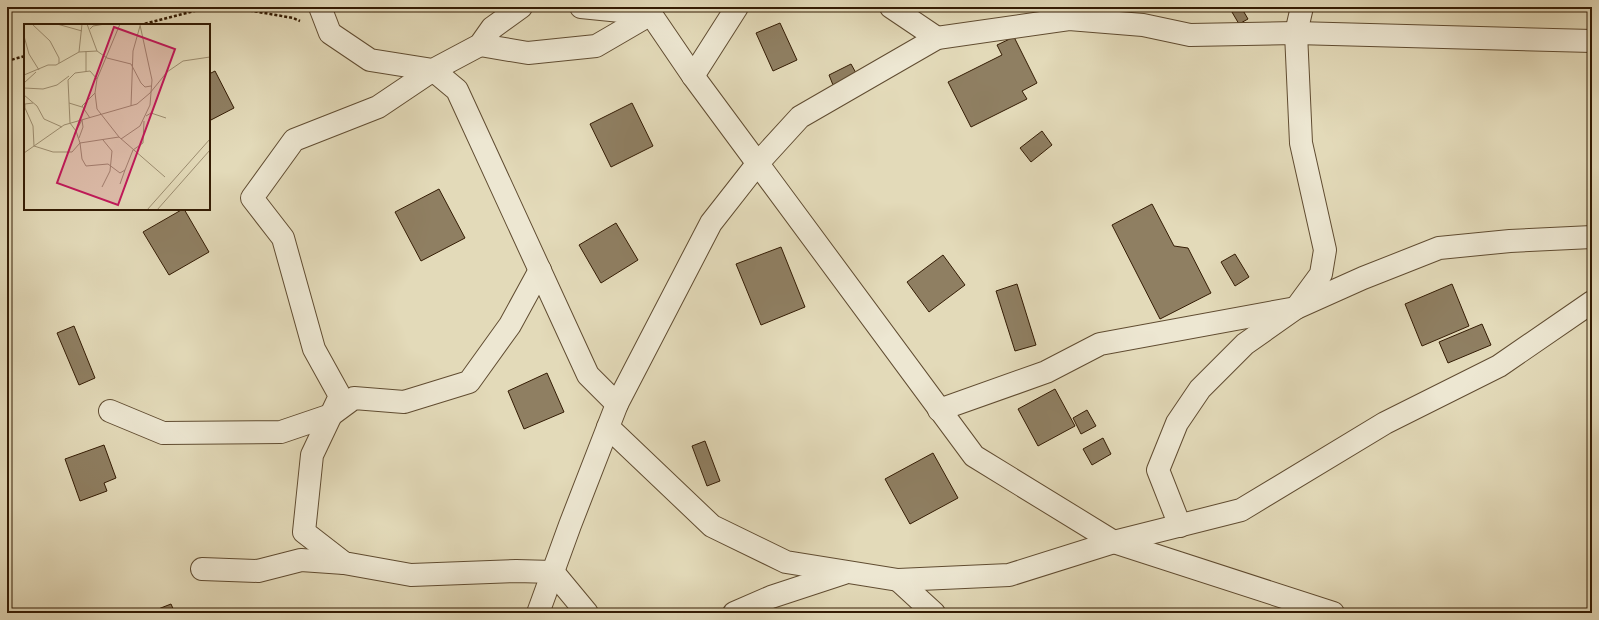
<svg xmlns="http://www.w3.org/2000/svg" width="1599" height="620" font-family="Vollkorn,serif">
<rect width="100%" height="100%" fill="#e3dab9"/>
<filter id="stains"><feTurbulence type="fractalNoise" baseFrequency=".005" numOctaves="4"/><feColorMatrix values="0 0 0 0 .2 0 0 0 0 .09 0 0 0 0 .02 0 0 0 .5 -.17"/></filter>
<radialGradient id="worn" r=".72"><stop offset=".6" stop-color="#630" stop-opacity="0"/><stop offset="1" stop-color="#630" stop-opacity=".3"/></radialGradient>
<!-- building -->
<g fill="#8f7f62" stroke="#341c04">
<path d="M1229,7h12l7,12 -9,5z"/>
<path d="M780,23l17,37 -24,11 -17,-38z"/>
<path d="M1014,37l23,46 -15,8 5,8 -56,28 -23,-45 54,-27 -5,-10z"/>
<path d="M851,64l5,9 -23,12 -4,-10z"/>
<path d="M215,71l19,37 -25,13v-47z"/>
<path d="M632,103l21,43 -42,21 -21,-43z"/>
<path d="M1042,131l10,14 -21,17 -11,-14z"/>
<path d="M439,189l26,49 -44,23 -26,-49z"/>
<path d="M1152,204l22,42 14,2 23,45 -51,26 -48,-94z"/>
<path d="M183,209h1l25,43 -40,23 -26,-43z"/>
<path d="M616,223l22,37 -37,23 -22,-38z"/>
<path d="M781,247l24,60 -44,18 -25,-61z"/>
<path d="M1235,254l14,23 -14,9 -14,-24z"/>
<path d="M943,255l22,30 -36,27 -22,-30z"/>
<path d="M1017,284l19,61 -21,6 -19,-60z"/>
<path d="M1452,284l17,42 -47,20 -17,-42z"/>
<path d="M1482,324l9,21 -43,18 -9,-21z"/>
<path d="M74,326l21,52 -16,7 -22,-52z"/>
<path d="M547,373l17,39 -40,17 -16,-38z"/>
<path d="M1055,389l20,37 -37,20 -20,-37z"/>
<path d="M1087,410l9,16 -15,8 -8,-16z"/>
<path d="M1103,438l8,16 -19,11 -9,-16z"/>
<path d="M705,441l15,40 -13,5 -15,-40z"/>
<path d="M104,445l12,33 -12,5 3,8 -27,10 -15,-42z"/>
<path d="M933,453l25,45 -48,26 -25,-45z"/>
<path d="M171,604l4,9h-27z"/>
</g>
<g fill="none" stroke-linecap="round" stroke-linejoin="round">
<!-- minor casing -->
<g stroke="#604c31" stroke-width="24">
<g id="minor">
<path d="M320,7l10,26 40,27 63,10 47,-25 12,-17 29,-21"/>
<path d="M646,7l47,69 281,380 140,86 219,71"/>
<path d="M891,7l46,31"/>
<path d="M480,45l48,8 68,-7 55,-32 -70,-7"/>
<path d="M693,76l44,-69"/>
<path d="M939,410l107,-38 54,-28 196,-36 67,-30 76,-30 71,-7 82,-4"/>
<path d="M110,411l53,22 118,-1 50,-17 23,-17 50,4 65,-20 41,-57 30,-55"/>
<path d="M608,427l104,99 74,36 112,18 111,-5 105,-33 127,-32 144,-87 114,-57 93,-64"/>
<path d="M1180,526l-22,-56 19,-47 23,-34 45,-45 51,-36 25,-34 4,-24 -24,-107 -5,-110 6,-26"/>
<path d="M202,569l56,2 43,-11 43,3"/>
<path d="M898,580l36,33"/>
<path d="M538,613l32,-88 47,-121 94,-181 47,-60 42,-46 137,-79 132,-19 74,6 47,10 106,-2 296,8"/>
<path d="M587,613l-34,-41 -37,-1 -105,4 -67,-12 -40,-31 8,-77 28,-59 -26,-47 -31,-111 -31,-40 42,-58 84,-33 55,-37 24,20 131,285 29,29"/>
<path d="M734,613l37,-16 73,-24"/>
</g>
</g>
<!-- path -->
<g stroke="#341c04" stroke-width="2.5" stroke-dasharray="3 2" stroke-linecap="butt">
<path d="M230,7l63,11 7,3"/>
<path d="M140,25l70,-18"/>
<path d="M7,61l18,-5"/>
</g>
<!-- minor -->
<use href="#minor" stroke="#ede7d2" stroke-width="22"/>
</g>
<!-- overview -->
<g transform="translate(24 24)">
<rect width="186" height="186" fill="#e3dab9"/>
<path fill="none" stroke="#9d8e71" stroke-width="1" d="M8,0l18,17 9,17v5M33,0l25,7M58,0l-3,28 18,-1M63,0l10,27 10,7 24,6 10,19 4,4 6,-1M96,0l-23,55 -2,14 2,16 22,28 46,40M66,5l3,-3 12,-2M0,12l5,18 10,16M62,48v-21M0,51l24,-10h8l23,-13M0,59l12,-11M0,64l19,1 14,-4 12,-9M0,71l13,11 7,13 18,8M9,79l-8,1v4l8,18 1,20 19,6h19l8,-9 -4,-12 -6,-8 -2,-43 7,-7 15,-2 7,8M45,79l13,4M107,82l2,-55 7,-25M122,92l5,-3 15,5M66,94l-8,-12 13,-13M52,107l6,-11 1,7 -4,11M95,113l-39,6 2,16 4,7 22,-2 12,9 5,-3 8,-20 10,-7 1,-22M97,115l19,-13 10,-21 2,-25 -12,-55M0,129l40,-28 73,-21 13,-11 17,-21 16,-11 27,-4M96,160l5,-14M78,163l8,-16 2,-20 -9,-11M123,186l63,-71M133,186l53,-60"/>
<path fill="#c2185b" fill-opacity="0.15" stroke="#c2185b" stroke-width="2" d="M90,3l61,22 -57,156 -61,-22z"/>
<rect width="186" height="186" fill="none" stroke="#341c04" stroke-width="2"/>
</g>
<!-- margin -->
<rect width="1599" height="620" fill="none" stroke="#e3dab9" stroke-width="24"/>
<rect x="8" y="8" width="1583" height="604" fill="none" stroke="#341c04" stroke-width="2"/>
<rect x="12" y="12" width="1575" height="596" fill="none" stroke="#341c04"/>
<rect width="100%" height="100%" filter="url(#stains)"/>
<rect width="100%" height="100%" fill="url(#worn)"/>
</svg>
